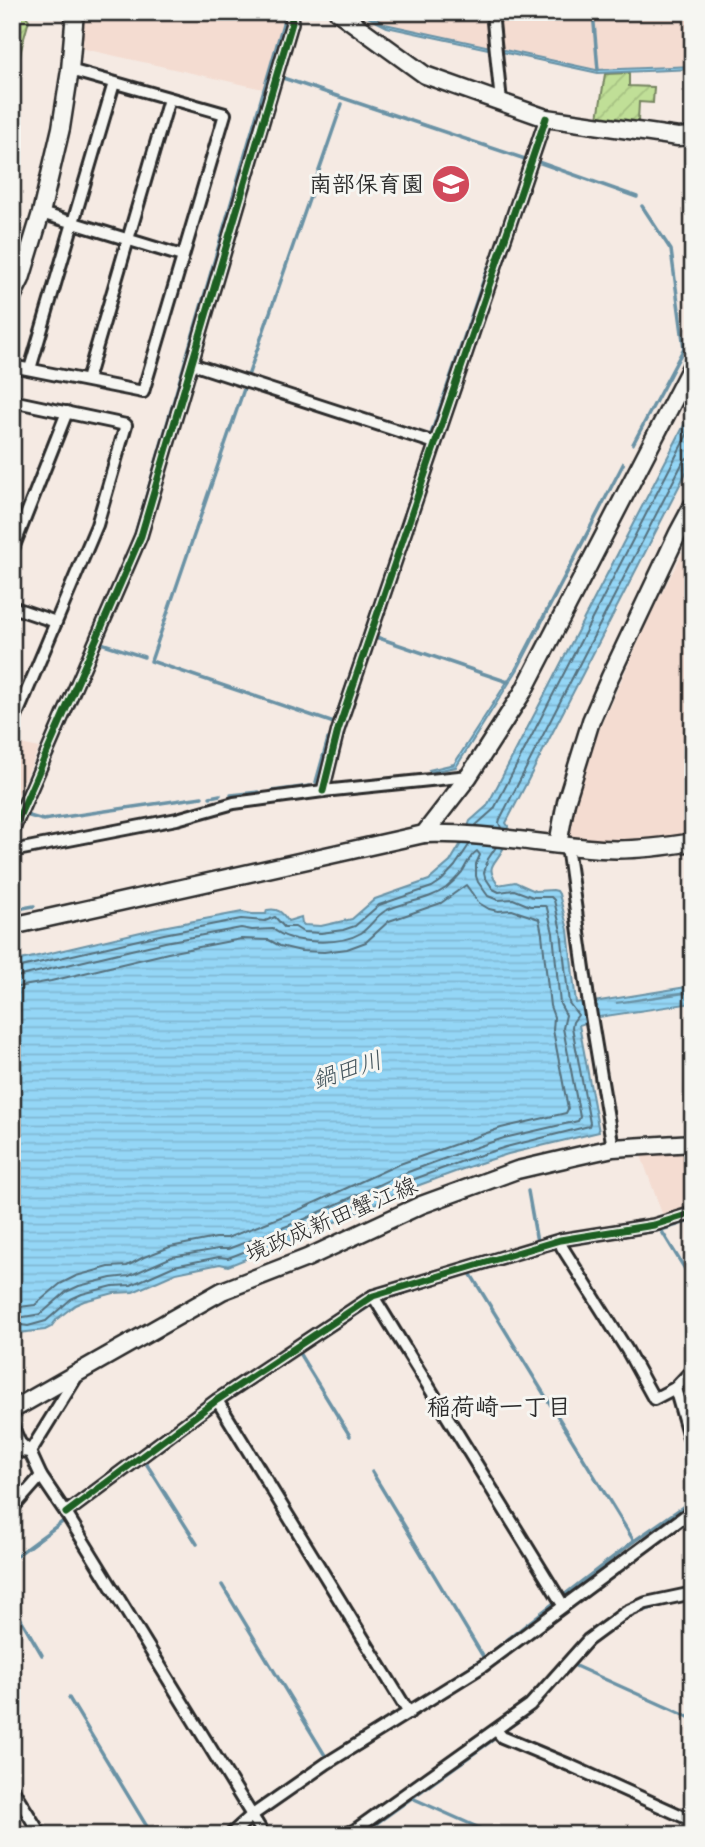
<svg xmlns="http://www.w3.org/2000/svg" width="705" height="1847" font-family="Dekko,'Klee One',sans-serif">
<defs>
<pattern id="garden-furrows" width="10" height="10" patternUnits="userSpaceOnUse" patternTransform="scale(1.75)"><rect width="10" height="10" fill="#c0df97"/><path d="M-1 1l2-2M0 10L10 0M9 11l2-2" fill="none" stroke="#a5c082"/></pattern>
<pattern id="water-rules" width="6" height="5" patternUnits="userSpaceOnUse" patternTransform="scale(1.75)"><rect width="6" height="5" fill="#94d6f6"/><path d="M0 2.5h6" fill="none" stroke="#80b8d3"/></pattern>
</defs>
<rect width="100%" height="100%" fill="#f5eae3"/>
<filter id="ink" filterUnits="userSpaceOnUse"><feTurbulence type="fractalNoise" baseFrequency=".0143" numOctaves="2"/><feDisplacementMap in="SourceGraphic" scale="14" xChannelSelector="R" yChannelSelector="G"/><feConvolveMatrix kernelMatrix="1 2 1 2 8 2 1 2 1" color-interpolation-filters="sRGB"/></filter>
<g filter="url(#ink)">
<!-- built -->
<g fill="#f4dcd1">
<path d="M84,12h198l1,9 -20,68 -183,-41z"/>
<path d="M364,12h123l3,35 -105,-23z"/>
<path d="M495,12h195l3,51 -2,3 -93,4 -99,-21z"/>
<path d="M693,533v303l-66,8 -51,-3 -5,-4 -3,-8 3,-18 14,-50 67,-149z"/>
<path d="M12,742l27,6 -27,60z"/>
<path d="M693,1146v64l-29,9 -25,-69z"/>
</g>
<!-- garden -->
<g fill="url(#garden-furrows)" stroke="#768561" stroke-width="2">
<path d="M12,12h11l6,8c-3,12 -7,23 -9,36l-8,-2z"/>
<path d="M629,73v13l25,1 -1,16 -14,-1 -1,20 -40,-4 7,-44z"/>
</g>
<!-- water -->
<g fill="url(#water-rules)" stroke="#6a92a5" stroke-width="2">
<path d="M282,12h2l1,10 -148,510 -15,40 -107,242 106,-242 14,-40 148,-511z"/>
<path d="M358,12h6l21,12 211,46 97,-4v3l-95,4 -211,-46z"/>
<path d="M693,408v51l-187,364 2,3c-1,8 -1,16 -5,23 -9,17 -18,16 -5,36l17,-3 20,9 18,-1 4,1 2,3 9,36 8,73 5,-1 2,7 15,-3h-4l-1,-4 100,-16v5l-77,12 77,-11v11l-108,16v4l-6,2 20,107 -91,22 -37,12 -65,24 -95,43 -83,33 -8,-2 -44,9 -43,19 -19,1 -30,8 -9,4 -18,14 -6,8 -6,3 -27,3 -6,5v-376l150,-35 80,-15 10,2h14l1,-4c11,-2 15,2 21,11l13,-4 1,6 2,2 17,1 31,-7 23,-20 54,-19 21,-18 13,-22 7,-19 17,-15z"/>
<path d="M623,463l1,1 -106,205 -62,98 -26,5 -1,-2 25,-6 62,-96z"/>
</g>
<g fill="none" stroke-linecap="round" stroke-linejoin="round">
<!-- shore -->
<g stroke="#556f7c" stroke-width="2">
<path d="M475,826l19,-17 199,-386"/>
<path d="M501,828l-2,-5 1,-4 183,-357 4,-4 6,-1"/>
<path d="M12,969l152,-35 77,-15 24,2 10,-4 9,10h11l8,5 18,1 22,-3 12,-4 24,-21 53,-18 9,-6 14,-15 14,-21"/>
<path d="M12,978l153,-36 76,-14 11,2 21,-1c18,15 66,17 88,4 9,-6 15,-17 24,-22 20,-10 43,-10 61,-23 6,-5 11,-10 16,-16 5,-7 7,-16 15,-21l3,4 -4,9v12l2,6 10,14 10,4 15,-1 17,7h15l2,2 6,25 7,71 6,11 -3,13 17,89 -2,4 -74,17 -39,13 -65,24 -95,44 -77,30h-10l-46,8 -43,19 -18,2 -32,8 -13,6 -25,22 -29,5"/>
<path d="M12,988l39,-7 117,-28 73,-14 28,1 11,6 21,5 23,1 23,-3 19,-7 23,-21 52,-18 25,-18 13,18 10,6 9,2 14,-1 27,9 3,15 8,72 4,11 -1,13 15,79 -2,4 -65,15 -104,37 -96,44 -74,29h-11l-46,9 -26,10 -17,9 -18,1 -33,9 -16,8 -25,21 -23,3"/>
<path d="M12,1329l9,-4 7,1 18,-5 25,-22 11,-5 31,-8 18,-1 43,-19 45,-9 9,1 80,-31 96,-44 64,-24 38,-12 83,-21 1,-3 -18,-96 1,-5 5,-7 -9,-12 -8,-72 -7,-31 -3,-3h-18l-19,-7 -15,2 -6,-3 -8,-12 -1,-4 4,-14 8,-12"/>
</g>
<!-- stream -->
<g stroke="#6a92a5" stroke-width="3.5">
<path d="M593,12l5,58"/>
<path d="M280,77l245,82"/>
<path d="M538,162l99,35"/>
<path d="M248,376l94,-272"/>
<path d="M245,386l-94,275 183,62 94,-275"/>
<path d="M430,437l58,-170"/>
<path d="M633,444l51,-96 -13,-98 -29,-44"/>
<path d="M376,637l132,45"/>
<path d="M101,643l43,14"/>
<path d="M316,782l12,-43"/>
<path d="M272,791l38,-5"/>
<path d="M231,795l28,-3"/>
<path d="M210,797l10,-2"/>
<path d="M26,815l17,5 159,-23"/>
<path d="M12,910l22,-4"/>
<path d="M528,1191l9,51"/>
<path d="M661,1230l32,52"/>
<path d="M569,1244l92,-14 32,-10"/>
<path d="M470,1273l164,268"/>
<path d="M380,1300l152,-46"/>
<path d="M299,1353l51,83"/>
<path d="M276,1367l95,-62"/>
<path d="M144,1460l53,84"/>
<path d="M372,1472l112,186"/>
<path d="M12,1559l53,-39"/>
<path d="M222,1585l104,172"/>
<path d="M563,1596l71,-55 59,-41"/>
<path d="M12,1604l30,51"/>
<path d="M625,1619l17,-8 25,-7"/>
<path d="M571,1664l122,55"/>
<path d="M426,1695l58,-37 71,-56"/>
<path d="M69,1698l83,137"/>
<path d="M504,1731l24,-17 16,-17"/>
<path d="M287,1784l60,-39"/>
<path d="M412,1798l83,37"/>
<path d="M256,1807l20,-16"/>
<path d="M222,1835l17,-16"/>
<path d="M360,1835l134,-96"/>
</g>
<!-- street casing -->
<g stroke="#2b2b2b" stroke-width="16">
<g id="street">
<path d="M492,12l9,90"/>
<path d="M41,213l141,43"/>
<path d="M192,364l243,79"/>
<path d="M12,366l131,26 82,-278 -155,-44"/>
<path d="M30,369l84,-286"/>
<path d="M87,380l82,-281"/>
<path d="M12,401l114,24 -29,100 -81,192h-4"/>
<path d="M12,551l55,-139"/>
<path d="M12,607l44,15"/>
<path d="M323,791l15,-61 208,-612"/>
<path d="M12,833l129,-297 151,-513 -1,-11"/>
<path d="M567,846l21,152 25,150"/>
<path d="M12,851l165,-32 57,-16 89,-12 146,-15"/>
<path d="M560,1240l2,7 65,103 27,49 21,-11 18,63"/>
<path d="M373,1296l190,309"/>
<path d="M675,1388l18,-19"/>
<path d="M217,1400l192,313"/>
<path d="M12,1425l8,18 10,9 11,24 25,37 198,322"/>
<path d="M12,1450l18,2 47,-76"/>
<path d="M12,1509l29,-33"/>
<path d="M66,1513l151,-113 156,-104 187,-56 94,-15 39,-12"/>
<path d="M496,1730l6,7 67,28 124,56"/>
<path d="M12,1788l29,47"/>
<path d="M230,1835l21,-19 76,-53 156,-97 210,-156"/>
<path d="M344,1835l11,-5 175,-125 58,-65 38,-28 20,-9 47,-10"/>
</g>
</g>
<!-- secondary casing -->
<g stroke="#2b2b2b" stroke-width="21">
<g id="secondary">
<path d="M338,12l87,63 121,43 132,19 15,-1"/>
<path d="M12,297l9,-18 20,-66 20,-85 9,-58 5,-58"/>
<path d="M424,834l45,-58 54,-84 170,-329"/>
<path d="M558,844l8,-42 25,-81 19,-44 68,-144 15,-28"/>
<path d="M12,926l412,-92c60,-2 118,11 177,15 31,2 62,-2 92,-7"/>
<path d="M12,1410l210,-119 85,-33 114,-53 96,-35 60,-14 36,-8 80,-5"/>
</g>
</g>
<!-- street -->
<use href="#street" stroke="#f6f6f2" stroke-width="10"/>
<!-- secondary -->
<use href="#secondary" stroke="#f6f6f2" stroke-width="16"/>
<!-- cycleway casing -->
<g stroke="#f6f6f2" stroke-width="11">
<g id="cycleway">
<path d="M323,791l15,-61 208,-612"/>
<path d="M12,833l129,-297 151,-513 -1,-11"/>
<path d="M66,1513l151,-113 156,-104 187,-56 94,-15 39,-12"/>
</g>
</g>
<!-- cycleway -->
<use href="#cycleway" stroke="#1b5e20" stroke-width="7"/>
</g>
</g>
<!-- icons -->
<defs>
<g id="school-disc" transform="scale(2.0125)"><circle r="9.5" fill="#d1495b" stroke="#f6f6f2"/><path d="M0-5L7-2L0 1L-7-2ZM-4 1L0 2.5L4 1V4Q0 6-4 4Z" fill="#fff"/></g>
</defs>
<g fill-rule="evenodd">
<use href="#school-disc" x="451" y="184"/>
</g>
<g text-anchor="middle" stroke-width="6" stroke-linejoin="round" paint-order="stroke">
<!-- poi labels -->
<g font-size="23" font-weight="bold" fill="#2b2b2b" stroke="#f6f6f2" text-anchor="end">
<text x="424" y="192">南部保育園</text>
</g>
<!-- street labels -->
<g font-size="23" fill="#2b2b2b" stroke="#f6f6f2">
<text transform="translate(331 1219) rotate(-23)" y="8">境政成新田蟹江線</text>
</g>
<!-- water labels -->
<g font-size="24" font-style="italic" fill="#45565e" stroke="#f6f6f2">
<text transform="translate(347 1070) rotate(-18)" y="8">鍋田川</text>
</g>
<!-- neighbourhood labels -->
<g font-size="24" font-weight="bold" fill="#2b2b2b" stroke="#f6f6f2">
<text x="499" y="1415">稲荷崎一丁目</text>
</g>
</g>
<!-- margin -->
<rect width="705" height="1847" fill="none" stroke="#f6f6f2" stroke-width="42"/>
<rect x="21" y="21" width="663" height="1805" fill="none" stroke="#2b2b2b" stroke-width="2.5" filter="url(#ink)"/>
</svg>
